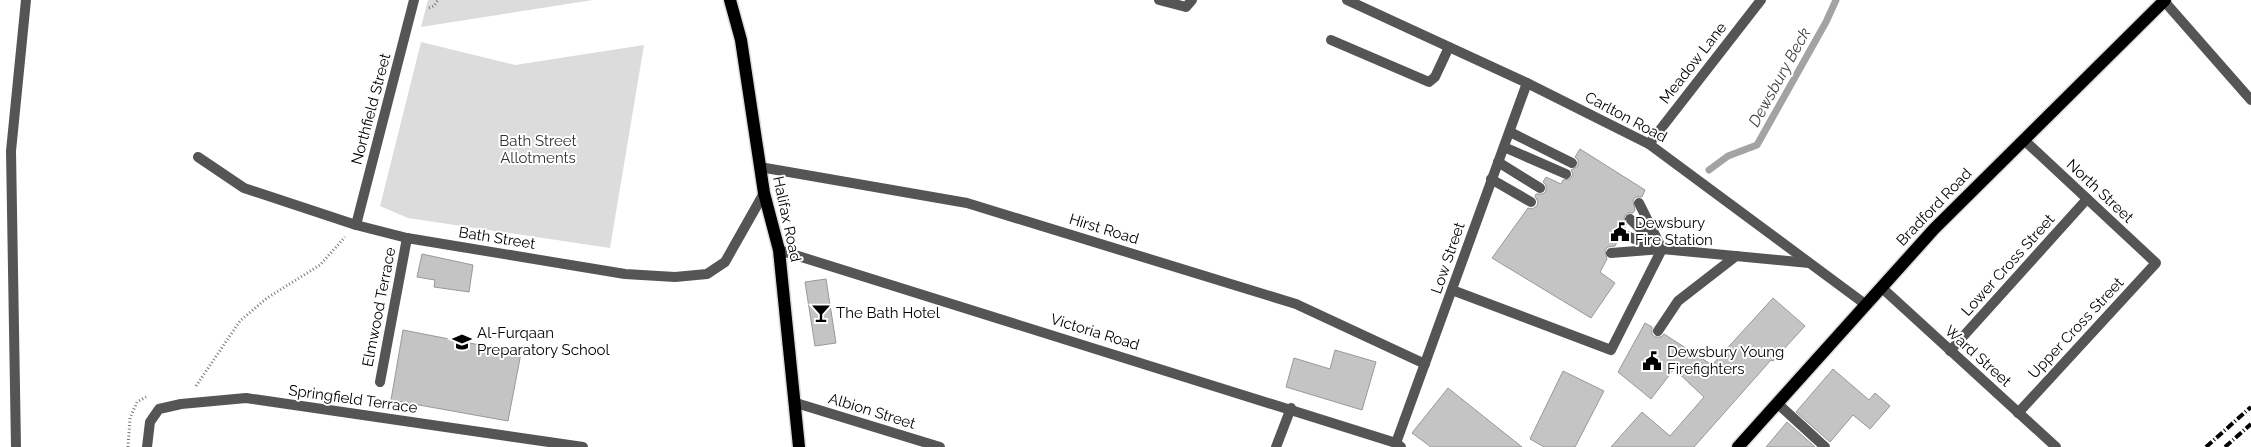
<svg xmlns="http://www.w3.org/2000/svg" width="2251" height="447" font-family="Raleway,sans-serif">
<rect width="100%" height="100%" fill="#fff"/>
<!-- green -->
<g fill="#dcdcdc">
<path d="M428,0h165l-172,27z"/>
<path d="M421,42l94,23 129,-20 -34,203 -202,-30 -28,-12z"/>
</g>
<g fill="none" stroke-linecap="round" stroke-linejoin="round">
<!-- stream -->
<path stroke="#a3a3a3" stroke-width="7" d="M1709,170l19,-14 29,-11 69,-123 10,-22"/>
</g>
<!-- building -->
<g fill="#c4c4c4" stroke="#999">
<path d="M1580,149l65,41 -3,7h-6l-3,3 2,10 -2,3h-5l-4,4 2,8 -1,3 -6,-1 -4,4 -1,5 4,4 -3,6 -7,1 -3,3 2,9 -7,13 15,11 -24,35 -99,-60 36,-50 4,1 5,-3 1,-4 -3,-6 1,-2h7l3,-3v-6l-3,-3 3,-5 15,7 2,-4 7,-1 3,-5 -2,-4 7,-4v-6l-3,-3z"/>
<path d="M422,254l51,11 -4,27 -35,-5 1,-7 -18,-3z"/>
<path d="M826,279l10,64 -21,3 -10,-64z"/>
<path d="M1773,298l32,28 -32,35 -2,-1 -77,87h-83l31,-35 28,24 34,-39 -30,-28 -23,30 -33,-27 27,-49 7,4v7l3,3h6l3,-3 48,31z"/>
<path d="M403,330l118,23 -13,68 -117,-21z"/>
<path d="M1335,350l41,12 -14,48 -76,-23 8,-29 36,11z"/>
<path d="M1833,369l36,31 6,-7 15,13 -20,23 -17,-14 -23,27 -34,-30z"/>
<path d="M1563,371l41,20 -29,56h-31l-14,-8z"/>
<path d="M1448,388l74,59h-91l-19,-14z"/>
<path d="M1787,422l28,25h-49z"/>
</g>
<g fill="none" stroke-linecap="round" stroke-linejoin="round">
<!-- primary casing -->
<g stroke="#dbdbdb" stroke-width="15">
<g id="primary">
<path d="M730,0l11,40 23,153 15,57 20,197"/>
<path d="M1738,447l196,-218 231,-229"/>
</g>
</g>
<!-- path -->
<g stroke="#777" stroke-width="3" stroke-dasharray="1 2.5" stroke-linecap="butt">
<path d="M429,8l5,-2 4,-6"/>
<path d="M196,386l44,-65 27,-23 53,-33 25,-28"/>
<path d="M128,447l2,-29 7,-16 9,-5"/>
</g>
<!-- service -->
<g stroke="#555" stroke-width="10">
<path d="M2164,1l87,99"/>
<path d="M1331,40l98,42 6,-5 14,-30"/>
<path d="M1510,132l62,31"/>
<path d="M1504,147l62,27"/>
<path d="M1498,162l42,26"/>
<path d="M1491,179l40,23"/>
<path d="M1639,203l23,46"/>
<path d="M1630,219l26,25"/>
<path d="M1621,234l36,13"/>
<path d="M1611,253l51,-4 147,14"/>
<path d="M1452,290l159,60 51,-101"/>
<path d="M1658,331l20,-30 58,-45"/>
<path d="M380,382l27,-144"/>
</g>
<!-- minor -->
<g stroke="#555" stroke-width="10">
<path d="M1159,0l27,7 6,-7"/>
<path d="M1347,0l180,83 122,61 216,160"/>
<path d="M1649,144l112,-144"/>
<path d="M198,157l46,31 112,37 51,13 218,36 50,3 32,-3 18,-12 39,-69"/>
<path d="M760,167l207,36 329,101 129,60"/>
<path d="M356,225l58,-225"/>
<path d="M779,250l617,193 5,4"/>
<path d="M1881,287l175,160"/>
<path d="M1950,351l137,-152"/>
<path d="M796,403l144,44"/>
<path d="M1777,403l48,44"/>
<path d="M2018,413l138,-150 -132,-123"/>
<path d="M1396,443l131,-360"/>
<path d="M16,447l-5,-296 15,-151"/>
<path d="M147,447l3,-25 9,-13 22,-5 65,-6 337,49"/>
<path d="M1276,447l15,-39"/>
</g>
<!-- primary -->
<use href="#primary" stroke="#000" stroke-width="12"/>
<!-- rail -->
<g stroke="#000" stroke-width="4" stroke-dasharray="8 2.5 1 2.5" stroke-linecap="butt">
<path d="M2206,447l45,-40"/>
<path d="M2225,447l26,-23"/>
</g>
</g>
<!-- icons -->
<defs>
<g id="civic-bare" transform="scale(1.5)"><path d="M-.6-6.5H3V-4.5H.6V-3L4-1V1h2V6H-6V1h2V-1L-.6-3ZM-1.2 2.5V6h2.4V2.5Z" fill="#000" stroke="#fff" stroke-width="2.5" paint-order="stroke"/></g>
<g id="bar-bare" transform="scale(1.5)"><path d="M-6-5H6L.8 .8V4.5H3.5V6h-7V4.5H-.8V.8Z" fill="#000" stroke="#fff" stroke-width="2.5" paint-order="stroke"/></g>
<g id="school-bare" transform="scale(1.5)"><path d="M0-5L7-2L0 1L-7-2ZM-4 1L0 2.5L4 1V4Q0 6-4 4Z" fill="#000" stroke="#fff" stroke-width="2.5" paint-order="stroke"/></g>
</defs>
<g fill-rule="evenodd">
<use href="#civic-bare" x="1620" y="232"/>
<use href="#bar-bare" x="821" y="313"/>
<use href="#school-bare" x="462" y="342"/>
<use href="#civic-bare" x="1652" y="361"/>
</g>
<g text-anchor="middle" stroke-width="4" stroke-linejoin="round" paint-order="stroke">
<!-- street labels -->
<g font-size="15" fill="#000" stroke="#fff">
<text transform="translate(1693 63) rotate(-52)" y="5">Meadow Lane</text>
<text transform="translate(371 109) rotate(-75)" y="5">Northfield Street</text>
<text transform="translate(1626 117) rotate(28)" y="5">Carlton Road</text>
<text transform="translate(2100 191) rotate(43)" y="5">North Street</text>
<text transform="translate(1934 207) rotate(-46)" y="5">Bradford Road</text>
<text transform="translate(787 219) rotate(78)" y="5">Halifax Road</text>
<text transform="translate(1104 229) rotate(17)" y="5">Hirst Road</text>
<text transform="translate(497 238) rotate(9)" y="5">Bath Street</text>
<text transform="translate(1448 258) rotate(-71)" y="5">Low Street</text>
<text transform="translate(2008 265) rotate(-48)" y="5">Lower Cross Street</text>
<text transform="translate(379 307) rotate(-79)" y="5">Elmwood Terrace</text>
<text transform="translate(2076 328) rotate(-47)" y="5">Upper Cross Street</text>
<text transform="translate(1095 332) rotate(17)" y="5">Victoria Road</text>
<text transform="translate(1978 356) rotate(42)" y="5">Ward Street</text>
<text transform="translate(353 399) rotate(8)" y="5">Springfield Terrace</text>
<text transform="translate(872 411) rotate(17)" y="5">Albion Street</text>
</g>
<!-- park labels -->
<g font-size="15" fill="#333" stroke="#fff">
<text x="538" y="146">Bath Street<tspan x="538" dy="17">Allotments</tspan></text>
</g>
<!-- poi labels -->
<g font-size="15" fill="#000" stroke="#fff" text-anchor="start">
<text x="1635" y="228">Dewsbury<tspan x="1635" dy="17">Fire Station</tspan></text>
<text x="836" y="318">The Bath Hotel</text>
<text x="477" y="338">Al-Furqaan<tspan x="477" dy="17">Preparatory School</tspan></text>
<text x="1667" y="357">Dewsbury Young<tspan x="1667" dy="17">Firefighters</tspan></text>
</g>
<!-- water labels -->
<g font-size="16" font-style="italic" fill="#444" stroke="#fff">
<text transform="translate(1779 77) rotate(-61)" y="6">Dewsbury Beck</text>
</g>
</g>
</svg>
